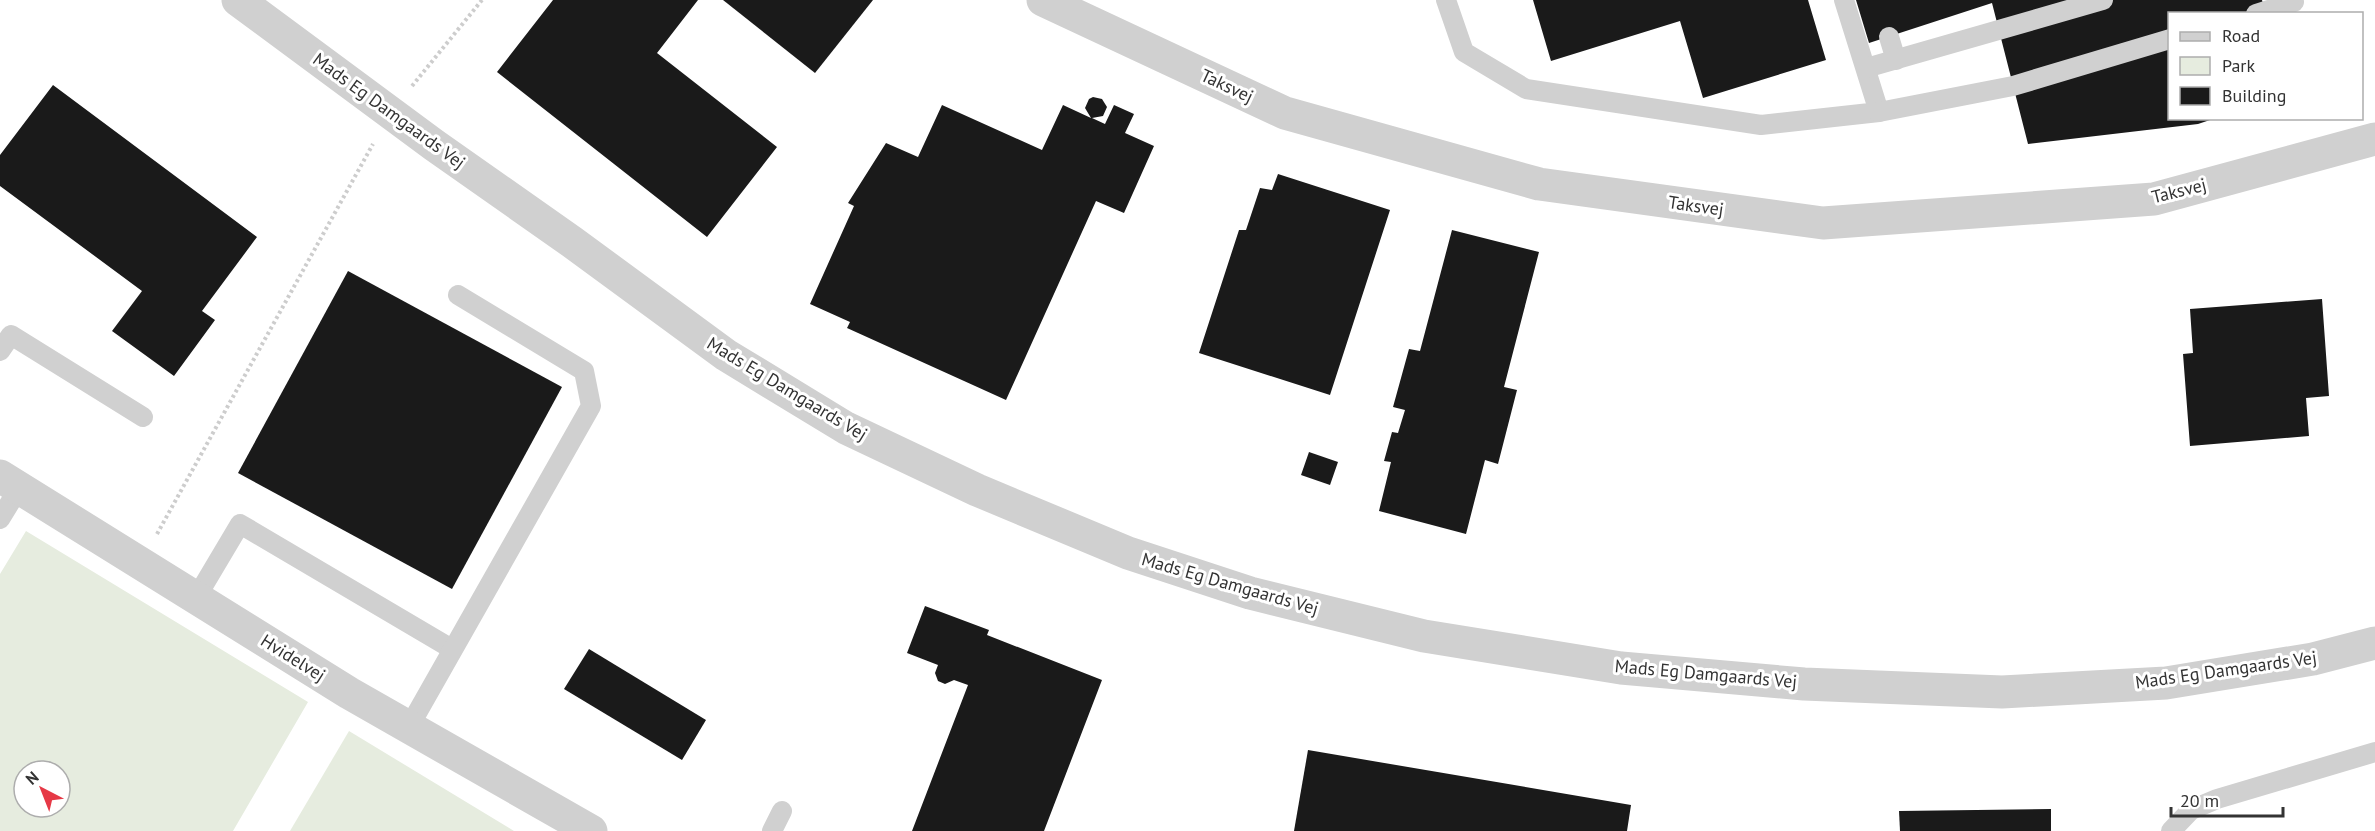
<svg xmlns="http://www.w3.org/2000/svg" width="2375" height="831" font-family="'PT Sans',sans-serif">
<rect width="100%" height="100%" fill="#fff"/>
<!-- green -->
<g fill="#e6ecdf" fill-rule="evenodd">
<path d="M26,531l282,171 -75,129h-233v-257zM24,771h36v36h-36z"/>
<path d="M349,731l165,100h-224z"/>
</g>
<!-- building -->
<g fill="#1a1a1a">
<path d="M553,0h145l-41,53 120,94 -70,90 -210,-165z"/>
<path d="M723,0h150l-58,73z"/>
<path d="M1533,0h275l18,60 -123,38 -23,-77 -129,40z"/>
<path d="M1856,0h406l4,14h-96v104l43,1 -15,5 -170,20 -36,-141 -123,40z"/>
<path d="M53,85l204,152 -55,74 13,9 -41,56 -62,-45 30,-40 -142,-105v-31z"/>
<path d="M1093,97l9,2 5,8 -4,9 -11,2 13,6 9,-19 20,9 -9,19 29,13 -30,67 -28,-12 -90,199 -159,-72 3,-6 -40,-18 44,-98 -6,-3 38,-60 32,14 24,-52 100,45 21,-45 28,13 -6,-10 4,-9z"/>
<path d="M1278,174l112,36 -60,185 -131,-42 40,-123h7l14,-42 12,2z"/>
<path d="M1452,230l87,22 -35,135 13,3 -19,74 -13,-4 -19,74 -87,-23 12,-49 -7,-1 8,-29 6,1 7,-23 -12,-3 16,-58 11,2z"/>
<path d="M348,271l214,116 -110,202 -214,-116z"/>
<path d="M2322,299l7,97 -23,2 3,38 -119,10 -7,-92 10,-1 -3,-44z"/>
<path d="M1309,452l29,10 -8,23 -29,-10z"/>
<path d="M925,606l64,24 -2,5 115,45 -58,151h-132l56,-146 -14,-5 -9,4 -7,-3 -3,-8 3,-8 -31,-12z"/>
<path d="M589,649l117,71 -24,40 -118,-71z"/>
<path d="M1308,750l323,55 -4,26h-333z"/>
<path d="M2051,809v22h-151l-1,-20z"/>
</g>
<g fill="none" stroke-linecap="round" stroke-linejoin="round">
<!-- path -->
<g stroke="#cdcdcd" stroke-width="4" stroke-dasharray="3 3" stroke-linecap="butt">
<path d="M412,86l70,-86"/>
<path d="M157,534l216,-390"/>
</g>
<!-- service -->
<g stroke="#d0d0d0" stroke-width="20">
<path d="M1446,0l18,52 62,37 235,36 118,-13 -35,-112"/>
<path d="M2256,14l38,-12"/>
<path d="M1889,37l7,23"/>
<path d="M1866,68l237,-68"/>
<path d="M1879,112l134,-26 157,-47"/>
<path d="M0,351l11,-16 132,82"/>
<path d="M0,519l19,-31"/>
<path d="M196,598l44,-74 212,125"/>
<path d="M409,727l182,-321 -7,-35 -126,-76"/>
<path d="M772,831l10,-20"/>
<path d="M2171,831l20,-21 26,-11 158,-47"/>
</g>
<!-- minor -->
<g stroke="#d0d0d0" stroke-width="33">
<path d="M238,0l196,145 138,97 154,113 120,73 131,62 151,63 122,40 174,43 197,32 183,16 198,8 164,-9 147,-24 62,-16"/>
<path d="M1043,0l242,113 254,71 284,39 331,-24 221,-60"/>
<path d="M0,476l349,217 242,138"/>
</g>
</g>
<g text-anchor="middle" stroke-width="6" stroke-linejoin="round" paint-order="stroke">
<!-- street labels -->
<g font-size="18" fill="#333" stroke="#fff">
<text transform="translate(1227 86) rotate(25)" y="6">Taksvej</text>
<text transform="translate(389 111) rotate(36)" y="6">Mads Eg Damgaards Vej</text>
<text transform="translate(2179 191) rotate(-14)" y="6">Taksvej</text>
<text transform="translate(1696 206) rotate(8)" y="6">Taksvej</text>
<text transform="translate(787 389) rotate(31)" y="6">Mads Eg Damgaards Vej</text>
<text transform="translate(1230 584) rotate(16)" y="6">Mads Eg Damgaards Vej</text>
<text transform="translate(293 658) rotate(32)" y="6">Hvidelvej</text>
<text transform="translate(2226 670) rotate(-8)" y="6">Mads Eg Damgaards Vej</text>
<text transform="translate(1706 674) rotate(5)" y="6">Mads Eg Damgaards Vej</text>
</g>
</g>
<!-- legend -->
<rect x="2168" y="12" width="195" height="108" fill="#ffffff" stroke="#adadad" stroke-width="1.5"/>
<rect x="2180" y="32" width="30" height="9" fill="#d0d0d0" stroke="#adadad" stroke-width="1.5"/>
<text x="2222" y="42" font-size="18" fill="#333333">Road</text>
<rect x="2180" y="57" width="30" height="18" fill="#e6ecdf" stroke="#adadad" stroke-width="1.5"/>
<text x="2222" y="72" font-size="18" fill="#333333">Park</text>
<rect x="2180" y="87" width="30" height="18" fill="#1a1a1a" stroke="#adadad" stroke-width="1.5"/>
<text x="2222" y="102" font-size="18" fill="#333333">Building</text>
<!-- north arrow -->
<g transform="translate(42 789) rotate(318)"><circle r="28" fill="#ffffff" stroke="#adadad" stroke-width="1.5"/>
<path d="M0-4.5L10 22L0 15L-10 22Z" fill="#e63946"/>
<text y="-9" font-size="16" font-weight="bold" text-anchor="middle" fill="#333333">N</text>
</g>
<!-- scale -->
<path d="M2171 807v9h112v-9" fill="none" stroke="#333333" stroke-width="3"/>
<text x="2180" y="807" font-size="18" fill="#333333" stroke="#ffffff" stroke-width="4.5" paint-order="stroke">20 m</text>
</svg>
